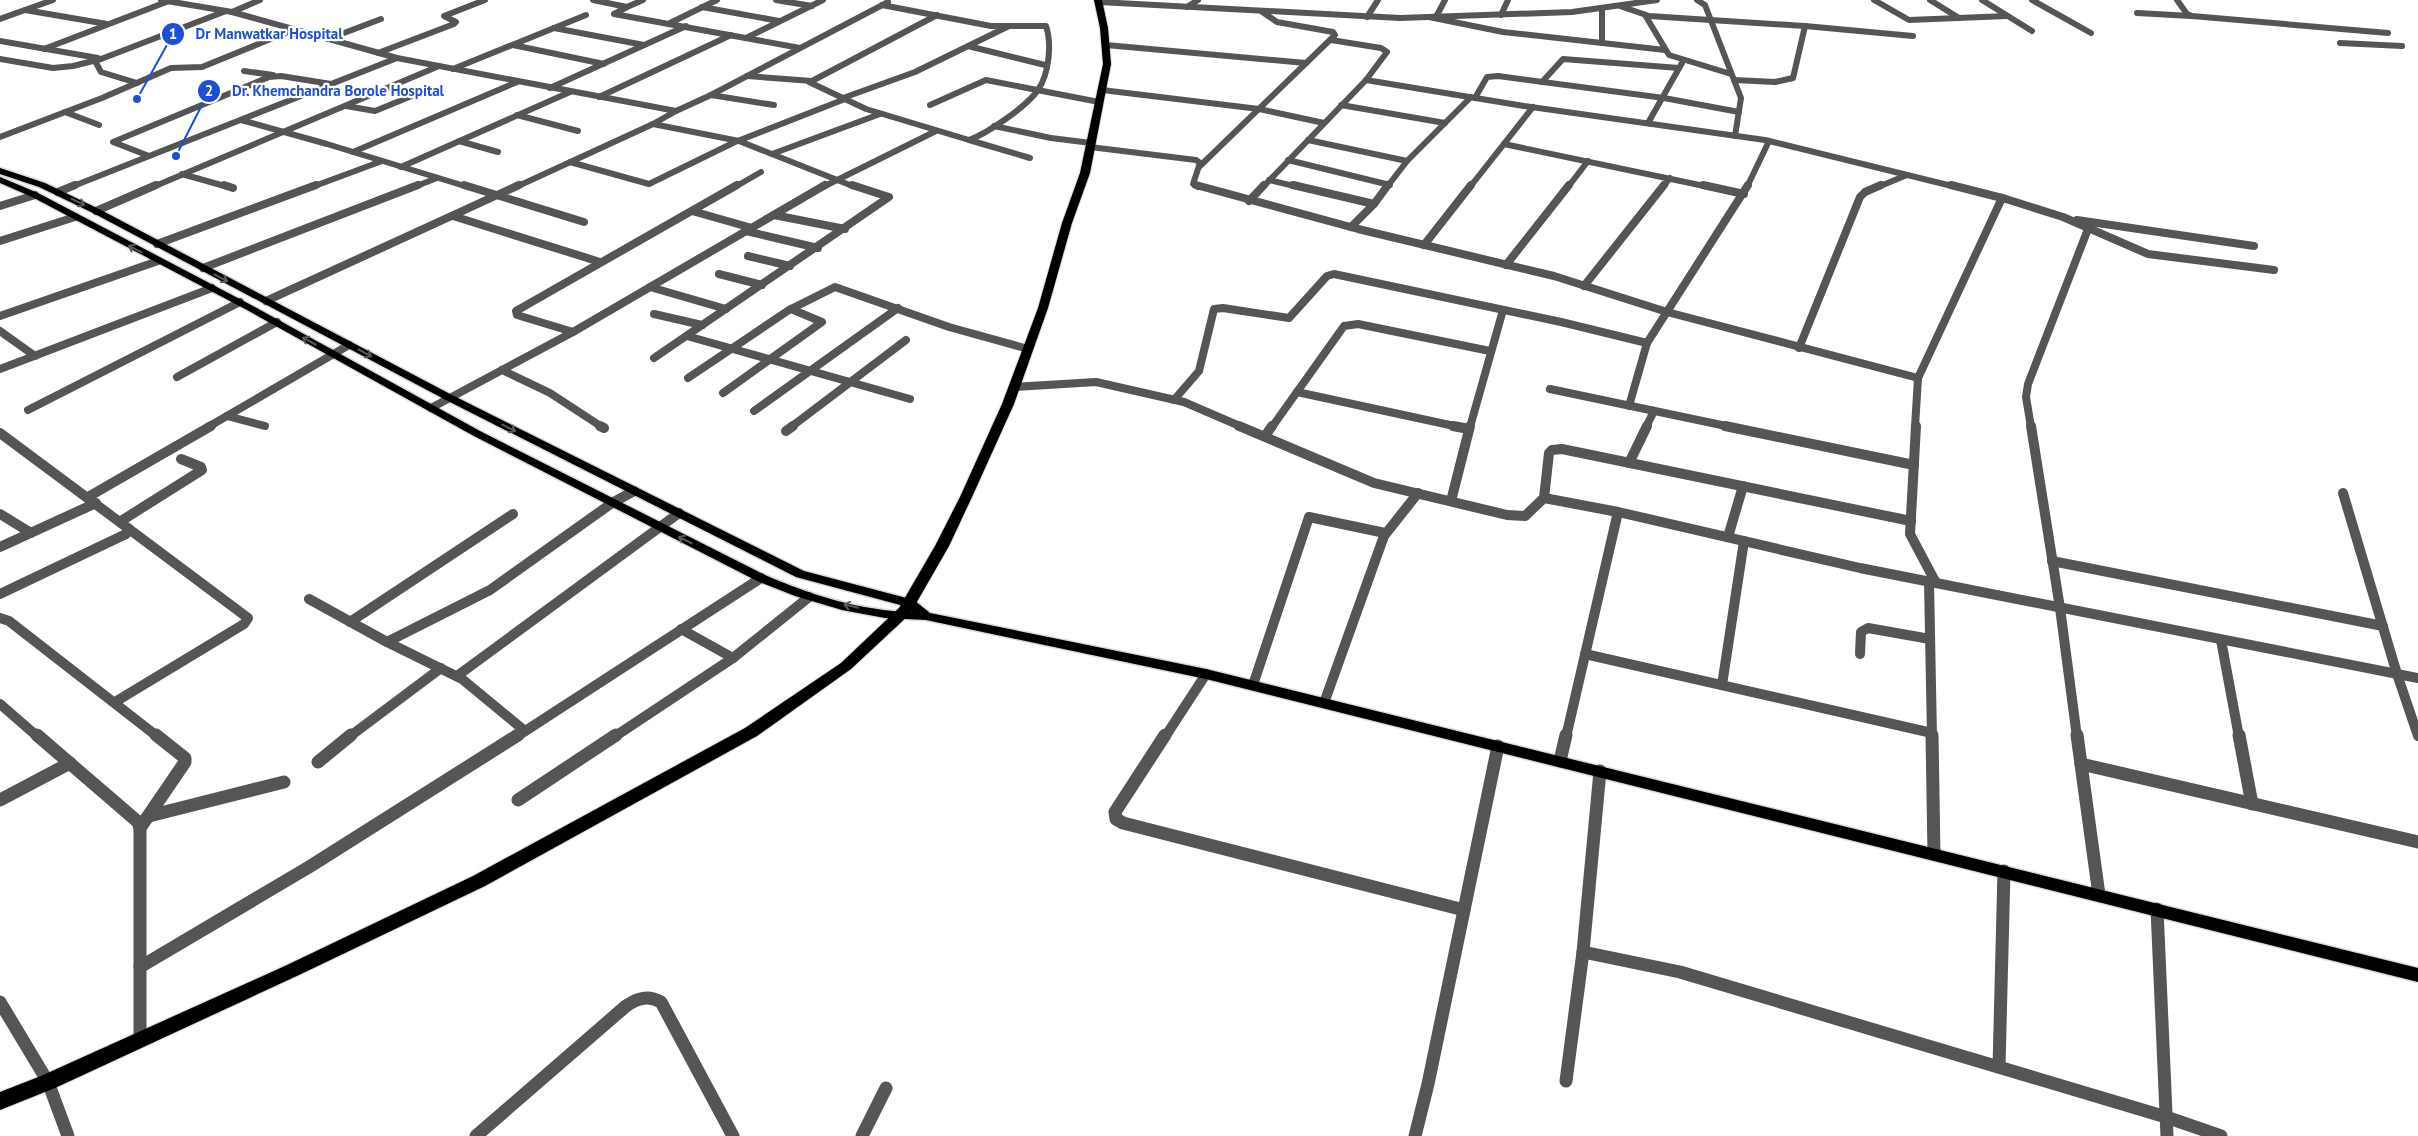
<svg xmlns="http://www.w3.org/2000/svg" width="2418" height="1136" font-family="'PT Sans',sans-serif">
<rect width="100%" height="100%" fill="#fff"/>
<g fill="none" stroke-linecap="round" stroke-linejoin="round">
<!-- primary casing -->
<g stroke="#dbdbdb" stroke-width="3">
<path id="primary" d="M0,168l45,15 54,26 353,186 352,176 110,29 16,13 276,56 1212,299v14l-1212,-303 -280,-59 -41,-2 -43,-8 -47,-14 -38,-15 -285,-146 -225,-125 -215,-113 -32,-14v-6l38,16 215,113 227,125 285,144c46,20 96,36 147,37l-8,-6 -108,-29 -352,-178 -351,-186 -54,-26 -39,-13z"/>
</g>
<!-- trunk casing -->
<g stroke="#dbdbdb" stroke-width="2">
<path id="trunk" d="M1094,0h8l6,28 3,36 -21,109 -18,50 -24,85 -34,96 -42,93 -23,49 -39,68 -59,55 -94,67 -272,150 -186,89 -244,113 -55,22v-18l41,-16 246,-111 186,-89 272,-148 96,-65 58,-55 36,-62 25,-49 42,-93 36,-96 24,-85 18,-50 23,-109 -3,-36z"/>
</g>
<!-- minor-far3 -->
<g stroke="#555" stroke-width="6">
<path d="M593,0l34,7 -13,7 186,34"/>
<path d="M776,0l36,6"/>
<path d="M1697,0l8,5 36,93 -6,38"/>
<path d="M1874,0l35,20 98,-4"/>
<path d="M1930,0l29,18"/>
<path d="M1982,0l50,31"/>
<path d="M2032,0l59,33"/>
<path d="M2177,0l10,14 5,2 196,17"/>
<path d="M1620,6l29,10 156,10 108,10"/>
<path d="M627,7l16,-7"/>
<path d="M702,7l77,14"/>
<path d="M1187,7l11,-7"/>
<path d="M1602,9v34"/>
<path d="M25,10l82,14"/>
<path d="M2137,13l54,3"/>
<path d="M1501,15l7,-15"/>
<path d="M1645,15l24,40 62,19"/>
<path d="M1367,17l11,-17"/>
<path d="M1429,17l74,15 162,18"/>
<path d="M1436,17l9,-17"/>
<path d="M0,19l53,-19"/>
<path d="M670,23l47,-23"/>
<path d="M554,28l90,17"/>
<path d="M746,38l77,-38"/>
<path d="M328,39l53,-20"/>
<path d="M0,41l98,17"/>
<path d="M2340,43l62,3"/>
<path d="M513,45l91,19"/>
<path d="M1106,45l200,18"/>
<path d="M968,46l77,19"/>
<path d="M44,49l125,-48"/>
<path d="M378,53l76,-29 2,-2 -12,-6 41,-16"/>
<path d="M0,59l53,9 20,-2 28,-7 125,-48"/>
<path d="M95,61l6,11 36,11"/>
<path d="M453,69l133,-54"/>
<path d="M244,71l29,4"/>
<path d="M747,76l65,5 125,-66"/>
<path d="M1366,80l158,26 241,34 191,47"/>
<path d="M1734,80l41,2 18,-4 12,-52"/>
<path d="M809,82l57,27 103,31c19,-7 57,-33 69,-50 11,-16 14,-46 8,-64h-55l-109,-21"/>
<path d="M1542,82l21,-23 116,9"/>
<path d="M550,88l136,-62"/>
<path d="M1102,90l157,19 65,14"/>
<path d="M711,95l63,10"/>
<path d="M599,97l132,-62"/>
<path d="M843,98l72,-26 92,-45"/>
<path d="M1475,98l12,-21 11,-1 166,22 75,14"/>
<path d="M930,105l56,-25 113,22"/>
<path d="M1341,105l104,18"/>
<path d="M346,106l29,5 44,-18"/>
<path d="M676,111l35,-16 177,-93"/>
<path d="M65,112l34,13"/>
<path d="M517,115l61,16"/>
<path d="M241,120l86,24 141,43"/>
<path d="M1648,123l34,-60"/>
<path d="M653,124l86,17 116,46"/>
<path d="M994,126l57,12 40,5"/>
<path d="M0,137l102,-39 69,-30 31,-1 93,-38"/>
<path d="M969,140l61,18"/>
<path d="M1308,140l99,21 -20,26"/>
<path d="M459,141l39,11"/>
<path d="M1504,144l205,43"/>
<path d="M1090,147l106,13 4,3 -7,21 5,3"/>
<path d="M353,152l164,-70"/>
<path d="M772,154l108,-40"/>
<path d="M149,156l-36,-14 156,-65 12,-1 50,8"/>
<path d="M1288,160l102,25"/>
<path d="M1407,161l64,-64"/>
<path d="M570,162l79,22 86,-42 110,-43"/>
<path d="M1200,166l135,-131 -2,-3 -56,-10 -16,-11"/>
<path d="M401,167l169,-75"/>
<path d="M182,174l46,13"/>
<path d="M1269,180l29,7"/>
<path d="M71,187l326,-129"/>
<path d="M153,187l286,-121"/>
<path d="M312,187l70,-26"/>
<path d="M414,187l23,-9"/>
<path d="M735,187l26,-15"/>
<path d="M823,187l113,-56"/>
<path d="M1263,187l103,-107 21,-28 -6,-4 -50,-8"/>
<path d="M1470,187l63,-80"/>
<path d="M1568,187l20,-26"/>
<path d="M1663,187l7,-9"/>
<path d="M1747,187l22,-46"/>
<path d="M1878,187l29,-12"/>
</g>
<!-- minor-far2 -->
<g stroke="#555" stroke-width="8">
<path d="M224,185l9,3"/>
<path d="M464,185l120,37"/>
<path d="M1196,185l162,44 196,47 113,36 251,66"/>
<path d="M1293,185l81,19 -23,23"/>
<path d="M1703,185l41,9"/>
<path d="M1951,185l55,14 57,18 85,37 126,16"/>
<path d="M58,192l17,-7"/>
<path d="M1249,201l15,-16"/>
<path d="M1374,204l14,-19"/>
<path d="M0,206l35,-11"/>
<path d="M96,211l60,-26"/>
<path d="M692,211l60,17"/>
<path d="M774,215l71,14"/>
<path d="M453,216l147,46"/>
<path d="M2077,220l177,26"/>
<path d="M746,231l72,17"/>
<path d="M0,241l75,-24"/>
<path d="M157,244l159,-59"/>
<path d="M1424,245l47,-60"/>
<path d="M748,256l42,10"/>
<path d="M1506,265l63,-80"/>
<path d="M203,268l215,-83"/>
<path d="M719,274l43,11"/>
<path d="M1584,286l80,-101"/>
<path d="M650,287l76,22"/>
<path d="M654,314l48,11"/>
<path d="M0,316l158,-55"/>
<path d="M0,331l35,25"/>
<path d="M573,332l-56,-17 -1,-4 221,-126"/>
<path d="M687,336l223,63"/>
<path d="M1799,348l61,-151 5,-5 16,-7"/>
<path d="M654,358l235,-161 -37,-12"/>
<path d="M0,369l212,-81"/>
<path d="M502,370l48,23 52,34"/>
<path d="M177,377l100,-55"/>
<path d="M688,378l101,-68 46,-23 114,40 79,22"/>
<path d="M1014,387l82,-5 88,20 58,25"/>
<path d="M1550,389l181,38"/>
<path d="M1297,392l162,35"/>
<path d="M723,393l99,-71 -31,-13"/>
<path d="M1174,400l25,-29 15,-62 9,-1 66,10 38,-42 7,-2 227,48 86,21"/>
<path d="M1629,406l18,-63 101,-158"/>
<path d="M431,408l142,-76 252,-147"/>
<path d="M28,410l212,-108"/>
<path d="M754,411l144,-103"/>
<path d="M227,416l38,10"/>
<path d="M208,427l141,-82"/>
<path d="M791,427l115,-87"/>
<path d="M1272,427l72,-101 14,-2 132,27"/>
<path d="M1470,427l33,-117"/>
<path d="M1646,427l8,-16"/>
<path d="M1915,427l3,-49 84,-180"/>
<path d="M2031,427l-5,-30 2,-13 60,-155"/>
</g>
<!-- minor-far1 -->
<g stroke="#555" stroke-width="10">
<path d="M600,426l4,2"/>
<path d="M1239,426l135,57 133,32 18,1 19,-18 74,14 242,56 558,110"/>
<path d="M1453,426l16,3"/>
<path d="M1725,426l189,39"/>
<path d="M1916,426l-6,108 26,49"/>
<path d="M2031,426l29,182 17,129"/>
<path d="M786,431l7,-5"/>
<path d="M0,433l129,96 -3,5 -126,60"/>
<path d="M1265,436l7,-10"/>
<path d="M1629,463l18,-37"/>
<path d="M2343,493l54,181 21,62"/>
<path d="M88,497l123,-71"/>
<path d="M1544,498l5,-45 3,-3 10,-1 349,72"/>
<path d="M1451,501l19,-75"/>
<path d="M0,514l31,19"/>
<path d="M121,521l81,-51 -1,-3 -20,-8"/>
<path d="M1728,537l15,-51"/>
<path d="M0,547l96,-44"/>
<path d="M2052,561l331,65"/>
<path d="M1929,582l3,155"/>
<path d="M309,599l78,43 75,37 63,52"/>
<path d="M0,618l9,3 149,116"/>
<path d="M350,622l163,-108"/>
<path d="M681,629l52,29"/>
<path d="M2221,640l18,97"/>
<path d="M387,642l103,-52 122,-87 22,-12"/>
<path d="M1585,654l347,79"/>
<path d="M1860,654l1,-22 7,-4 62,11"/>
<path d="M457,676l222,-163"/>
<path d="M1253,685l56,-168 76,16"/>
<path d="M1722,685l22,-144"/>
<path d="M115,702l129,-78 4,-6 -119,-89"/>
<path d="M1324,703l60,-167 34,-43"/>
<path d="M0,704l38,33"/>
<path d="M349,737l92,-69"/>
<path d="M516,737l245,-159"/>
<path d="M614,737l119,-79 76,-61"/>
<path d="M1165,737l41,-63"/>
<path d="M1566,737l52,-225"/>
</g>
<!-- minor -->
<g stroke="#555" stroke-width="13">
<path d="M37,735l101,87 2,6v212"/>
<path d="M1165,735l-50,77 1,7 7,4 341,87"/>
<path d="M1932,735l2,119"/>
<path d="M2077,735l22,160"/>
<path d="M2239,735l13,69"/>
<path d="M1560,761l6,-26"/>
<path d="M318,762l33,-27"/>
<path d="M2081,764l337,78"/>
<path d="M1600,771l-17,181 97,20 486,145 55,19"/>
<path d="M0,800l70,-37"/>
<path d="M518,800l98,-65"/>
<path d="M149,816l135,-34"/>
<path d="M140,828l45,-66v-4l-29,-23"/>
<path d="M2157,909l10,227"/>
<path d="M140,967l169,-100 209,-132"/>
<path d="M1999,1067l5,-196"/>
<path d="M1566,1081l17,-129"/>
<path d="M48,1082l20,54"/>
<path d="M476,1136l150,-130c12,-8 22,-11 35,-4l72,134"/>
<path d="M862,1136l24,-48"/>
<path d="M1415,1136l13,-52 70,-338"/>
</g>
<!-- tertiary-far2 -->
<g stroke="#555" stroke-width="6">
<path d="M161,0l71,12 165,46 279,53 -23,13 -137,63"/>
<path d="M1099,2l301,16 172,-6 85,-12"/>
<path d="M232,12l28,-12"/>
</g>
<!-- tertiary-far1 -->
<path stroke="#555" stroke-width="8" d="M266,301l253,-116"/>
<!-- tertiary -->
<path stroke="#555" stroke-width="13" d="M0,1002l48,80"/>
<!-- primary -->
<use href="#primary" fill="#000" fill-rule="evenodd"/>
<!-- trunk -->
<use href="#trunk" fill="#000" fill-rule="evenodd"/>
</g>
<!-- one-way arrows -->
<defs><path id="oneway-shaft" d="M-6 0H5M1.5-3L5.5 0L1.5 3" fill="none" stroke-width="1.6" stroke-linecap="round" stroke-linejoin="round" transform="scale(1.25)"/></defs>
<g stroke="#595959">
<use href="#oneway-shaft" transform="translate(78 202) rotate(26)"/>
<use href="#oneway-shaft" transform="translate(135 249) rotate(-153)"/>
<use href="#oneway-shaft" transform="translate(221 278) rotate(28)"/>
<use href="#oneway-shaft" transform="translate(309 341) rotate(-151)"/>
<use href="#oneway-shaft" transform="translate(365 353) rotate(28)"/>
<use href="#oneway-shaft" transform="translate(509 428) rotate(27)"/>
<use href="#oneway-shaft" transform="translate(685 540) rotate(-153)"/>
<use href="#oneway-shaft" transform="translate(851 606) rotate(-167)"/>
</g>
<!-- callouts -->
<path fill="none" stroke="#1d4ed8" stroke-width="2" d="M137 99L173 34M176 156L209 91"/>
<g fill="#1d4ed8" stroke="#fff" stroke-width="2">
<circle cx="137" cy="99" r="5"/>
<circle cx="176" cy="156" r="5"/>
<circle cx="173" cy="34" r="12"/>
<circle cx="209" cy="91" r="12"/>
</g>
<g font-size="15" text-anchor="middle" font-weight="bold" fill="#fff">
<text x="173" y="39">1</text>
<text x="209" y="96">2</text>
</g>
<g font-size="15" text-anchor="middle" font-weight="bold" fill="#1d4ed8" stroke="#fff" stroke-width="4.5" stroke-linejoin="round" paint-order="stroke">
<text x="269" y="39">Dr Manwatkar Hospital</text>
<text x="338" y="96">Dr. Khemchandra Borole Hospital</text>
</g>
</svg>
